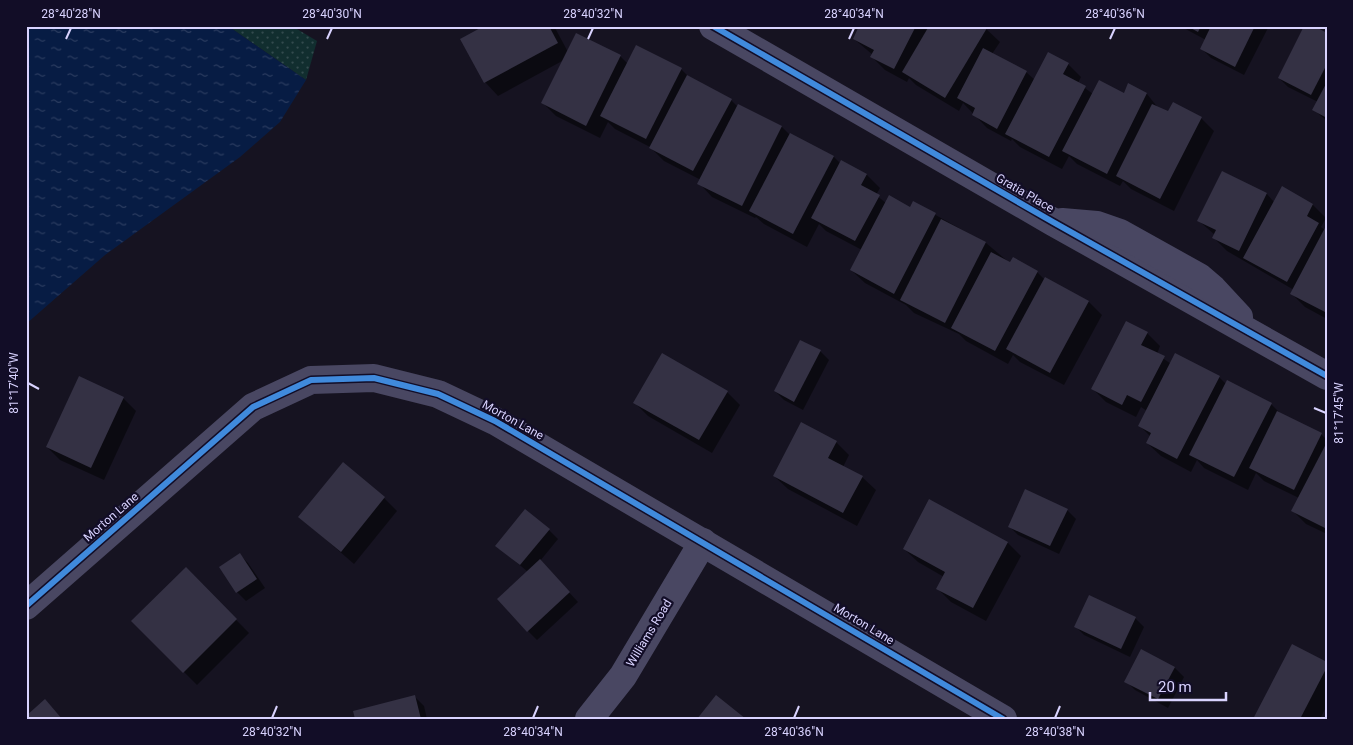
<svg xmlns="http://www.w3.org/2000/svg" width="1353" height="745" font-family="Roboto,sans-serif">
<defs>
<pattern id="grass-dots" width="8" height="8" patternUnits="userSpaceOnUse" patternTransform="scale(1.25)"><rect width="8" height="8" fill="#112e2f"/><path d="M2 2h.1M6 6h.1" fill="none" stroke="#334b4e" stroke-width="1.8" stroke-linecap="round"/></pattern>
<pattern id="water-ripples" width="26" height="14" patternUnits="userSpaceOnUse" patternTransform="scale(1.25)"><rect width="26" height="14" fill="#071c44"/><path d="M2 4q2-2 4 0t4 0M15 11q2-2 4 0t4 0" fill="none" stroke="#2b3c60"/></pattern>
</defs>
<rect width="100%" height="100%" fill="#161321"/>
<!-- grass -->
<path fill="url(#grass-dots)" d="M228,26h64l25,15 -11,39z"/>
<!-- water -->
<path fill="url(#water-ripples)" d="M26,26h202l78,54 -26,42 -40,35 -135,98 -79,69z"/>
<!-- shadow -->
<g fill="#0007">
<path d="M487,26h67l14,26 52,4 8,8 53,5 9,9 41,22 7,7 44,20 8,8 44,22 7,7 1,-2 25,13 13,13 -4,7 10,8 25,5 3,-5 72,40 25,21 26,8 8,8 44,22 13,13 -38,70 -44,-23 -7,-7 -5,9 -42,-23 -7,-7 -45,-21 -8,-8 -41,-22 -14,-13 11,-20 -36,-19 -7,-7 -12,23 -43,-23 -8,-7 -1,1 -43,-21 -13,-14 2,-3 -37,-19 -14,-14 -35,-18 -7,-7 -8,16 -44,-22 -13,-13 21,-43 -66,36 -13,-14z"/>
<path d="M861,26h122l17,16 -8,12 34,18 9,8 33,-16 13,13 -3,6 15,11 31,1 5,-10 18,9 12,15 10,4 32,5 13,13 -40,80 -43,-22 -8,-8 -3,5 -43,-22 -8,-8 -7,13 -42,-22 -8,-8 -1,2 -24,-13 -24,-25 -4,8 -43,-26 -7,-7 -2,4 -22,-12 -13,-13 1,-2 -19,-16z"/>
<path d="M1180,26h89l-25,49 -33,-17 -9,-9 4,-9z"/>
<path d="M1327,34v87l-13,-11 4,-8 -30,-15 -9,-9z"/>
<path d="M1223,172l44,22 7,8 8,-14 31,17 13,13 -5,9 4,3 2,-3v92l-22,-12 -13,-13 2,-4 -67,-39 -13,-13 1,-3 -16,-14z"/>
<path d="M1147,333l13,13 -3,8 14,10 48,13 7,7 45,20 12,12 38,18 6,6v94l-21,-10 -13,-13 6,-13 -35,-17 -8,-8 -8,17 -44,-22 -7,-8 -6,12 -30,-16 -14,-13 4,-6 -11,-11 7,-15 -6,-4 -5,10 -30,-15 -13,-13z"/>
<path d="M820,351l9,9 -26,50 -19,-10 -9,-9z"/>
<path d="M727,392l13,13 -28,48 -64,-37 -13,-13z"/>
<path d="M123,398l13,13 -32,69 -44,-20 -13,-13z"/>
<path d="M836,442l13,13 -6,12 19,10 14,13 -19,36 -69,-37 -14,-13z"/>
<path d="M384,498l13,13 -43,53 -54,-47z"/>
<path d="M1067,510l9,9 -17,35 -41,-19 -9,-9z"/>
<path d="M549,530l9,9 -18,22 38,41 -41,38 -9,-9v-59l-31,-26z"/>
<path d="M1008,543l13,13 -35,65 -35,-19 -13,-13 6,-12 -26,-15 -14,-13z"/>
<path d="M239,554l9,9 17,25 -19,13 -9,-9z"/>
<path d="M186,569l63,64 -52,52 -64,-64z"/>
<path d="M1135,618l9,9 -14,30 -46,-22 -9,-9z"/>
<path d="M1142,651l33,17 9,9 -16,31 -33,-18 -9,-9z"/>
<path d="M1327,663v42l-7,14h-66z"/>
<path d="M415,697l9,9 3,13h-71z"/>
</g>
<!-- building -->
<g fill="#343144">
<path d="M484,26h65l9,17 -74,40 -24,-44z"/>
<path d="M859,26h57l-22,43 -24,-12 4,-7 -21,-11z"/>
<path d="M929,26l58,2 -42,70 -43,-26z"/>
<path d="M1187,26h14l-3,6z"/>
<path d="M1211,26h44l-20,41 -35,-18z"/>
<path d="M1304,26h10l13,7v31l-16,31 -33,-17z"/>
<path d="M576,33l45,22 -35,71 -45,-23z"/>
<path d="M636,45l46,23 -36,71 -46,-23z"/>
<path d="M983,48l44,23 -30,58 -25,-14 3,-7 -18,-10z"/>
<path d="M1048,52l21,11 -6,11 23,12 -37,71 -44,-23z"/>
<path d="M687,75l45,24 -39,72 -44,-23z"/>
<path d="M1099,80l25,13 4,-10 19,10 -40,81 -45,-23z"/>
<path d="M1327,82v36l-15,-8z"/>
<path d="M1173,102l29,15 -42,82 -44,-23 36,-72 16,7z"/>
<path d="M738,104l44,22 -40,80 -45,-22z"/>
<path d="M790,133l44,23 -41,78 -44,-23z"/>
<path d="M841,160l26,14 -6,11 19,10 -25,46 -44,-23z"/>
<path d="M1222,171l45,22 -28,58 -27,-13 4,-8 -19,-9z"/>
<path d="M1282,186l31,18 -6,12 12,7 -32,59 -44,-24z"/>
<path d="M889,195l21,12 3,-6 23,12 -42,81 -44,-24z"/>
<path d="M941,219l45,23 -41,81 -45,-23z"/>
<path d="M1327,224v89l-37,-19z"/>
<path d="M991,252l19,10 3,-5 25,14 -43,80 -44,-23z"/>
<path d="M1045,277l44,24 -39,72 -44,-24z"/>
<path d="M1126,321l22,11 -7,13 24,11 -24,46 -14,-7 -5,10 -31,-16z"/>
<path d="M800,340l21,10 -27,52 -20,-11z"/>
<path d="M662,353l66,38 -29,49 -66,-37z"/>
<path d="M1175,353l45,23 -43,83 -31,-16 5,-10 -13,-7z"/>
<path d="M79,376l45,21 -33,71 -45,-21z"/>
<path d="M1227,380l45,23 -38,74 -45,-22z"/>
<path d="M1277,411l45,22 -28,57 -45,-22z"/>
<path d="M801,422l36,19 -9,17 35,18 -20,37 -70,-37z"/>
<path d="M1327,442v87l-36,-18z"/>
<path d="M343,462l42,35 -44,55 -43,-35z"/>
<path d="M1025,489l43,20 -18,37 -42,-19z"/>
<path d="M929,499l79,43 -35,66 -37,-19 9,-17 -42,-23z"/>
<path d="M525,509l25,20 -30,36 -25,-19z"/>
<path d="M240,553l17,26 -21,14 -17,-26z"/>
<path d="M540,559l30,33 -43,40 -30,-33z"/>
<path d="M186,567l51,52 -54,54 -52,-52z"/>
<path d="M1089,595l47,22 -15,32 -47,-22z"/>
<path d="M1292,644l35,18v5l-27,52h-47z"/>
<path d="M1141,649l34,18 -17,32 -34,-17z"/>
<path d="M415,695l6,24h-66l-2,-8z"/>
<path d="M716,695l30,24h-49z"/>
<path d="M45,699l17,20h-36v-3z"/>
</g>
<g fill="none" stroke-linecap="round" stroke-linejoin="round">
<!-- minor -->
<g stroke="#494762" stroke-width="28">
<path d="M713,26l340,196 274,154"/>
<path d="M1062,222l35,3 23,8 79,44 14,12 26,28"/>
<path d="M26,606l227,-199 58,-27 63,-2 64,16 57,27 508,298"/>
<path d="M589,719l34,-43 80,-134"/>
</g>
<!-- cycleway casing -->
<g stroke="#120d27" stroke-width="9">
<g id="cycleway">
<path d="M713,26l340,196 274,154"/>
<path d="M26,606l227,-199 58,-27 63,-2 64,16 57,27 508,298"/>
</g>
</g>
<!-- cycleway -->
<use href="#cycleway" stroke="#408adc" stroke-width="6"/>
</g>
<!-- ticks -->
<path fill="none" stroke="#d9d3ff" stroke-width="2" d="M66,39l5,-11M327,39l5,-11M588,39l5,-11M849,39l5,-11M1110,39l5,-11M28,383l11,6M1314,408l12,5M272,718l5,-12M533,718l5,-12M794,718l5,-12M1055,718l5,-12"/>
<g text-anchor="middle" stroke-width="4.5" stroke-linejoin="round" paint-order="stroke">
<!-- street labels -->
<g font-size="12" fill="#d9d3ff" stroke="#120d27">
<text transform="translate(1025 193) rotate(30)" y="4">Gratia Place</text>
<text transform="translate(513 420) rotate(29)" y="4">Morton Lane</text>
<text transform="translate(111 517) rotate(-41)" y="4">Morton Lane</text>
<text transform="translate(864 624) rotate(31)" y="4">Morton Lane</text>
<text transform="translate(649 633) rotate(-59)" y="4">Williams Road</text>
</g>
</g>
<!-- border -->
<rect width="1353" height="745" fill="none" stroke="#120d27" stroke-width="55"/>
<!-- scale -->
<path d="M1150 692v8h76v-8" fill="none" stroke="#d9d3ff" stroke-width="2.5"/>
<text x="1158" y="692" font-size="15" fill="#d9d3ff" stroke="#120d27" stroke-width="4" paint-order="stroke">20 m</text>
<rect x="28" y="28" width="1298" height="690" fill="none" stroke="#d9d3ff" stroke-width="2"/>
<g font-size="12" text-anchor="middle" fill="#d9d3ff">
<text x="71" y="18">28°40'28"N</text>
<text x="332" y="18">28°40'30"N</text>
<text x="593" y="18">28°40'32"N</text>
<text x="854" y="18">28°40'34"N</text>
<text x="1115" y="18">28°40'36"N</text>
<text transform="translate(14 383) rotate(-90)" y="4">81°17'40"W</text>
<text transform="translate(1339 413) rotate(-90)" y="4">81°17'45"W</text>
<text x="272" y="736">28°40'32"N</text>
<text x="533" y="736">28°40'34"N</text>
<text x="794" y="736">28°40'36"N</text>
<text x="1055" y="736">28°40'38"N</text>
</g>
</svg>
